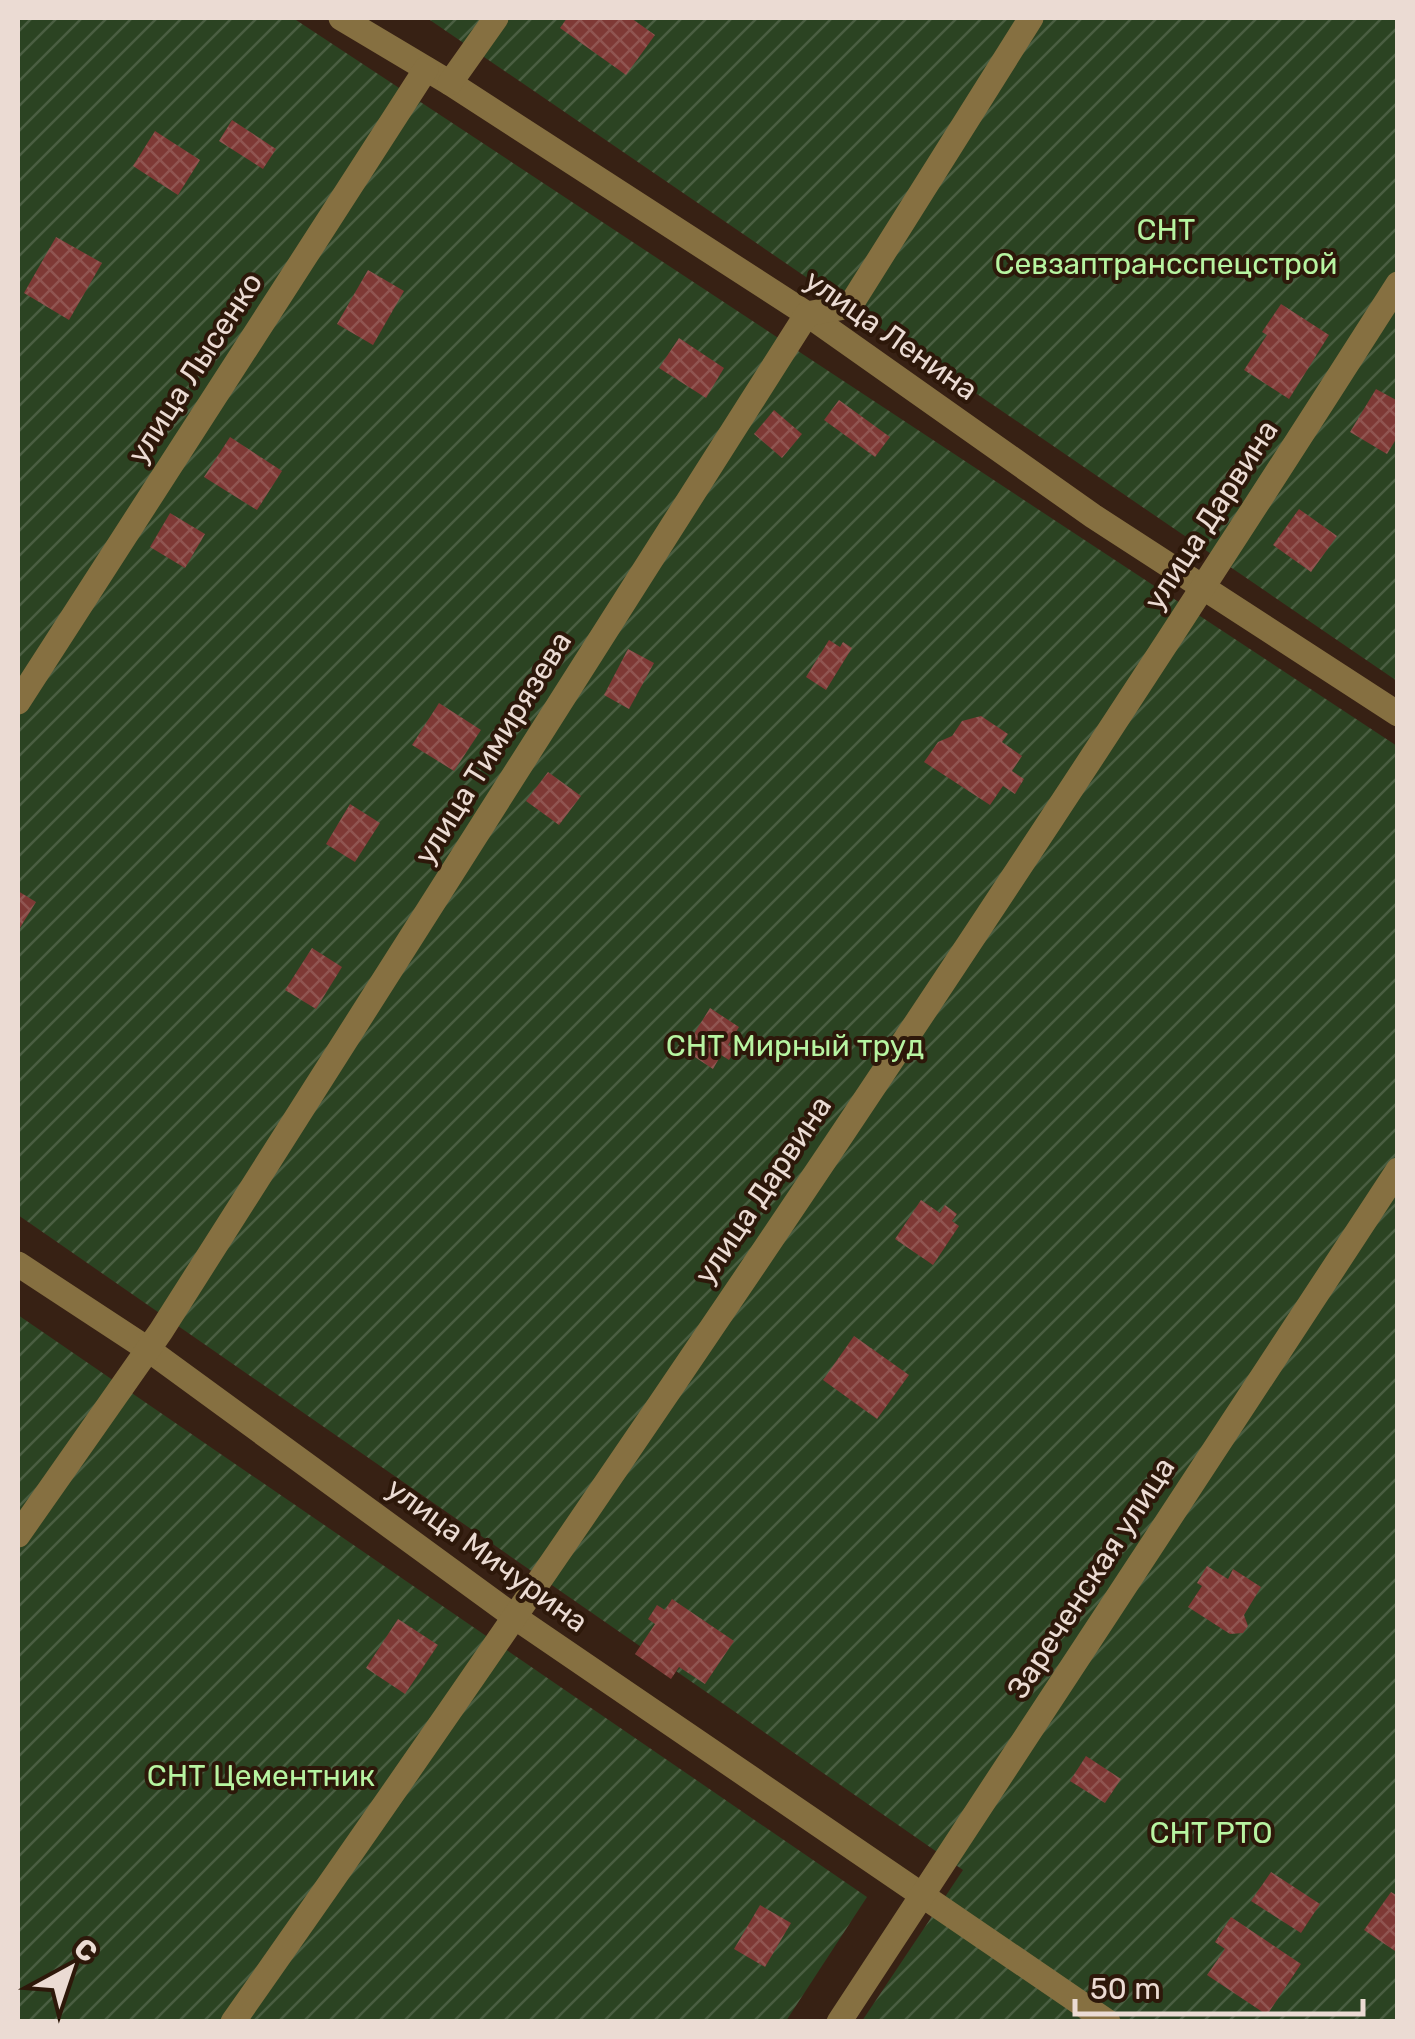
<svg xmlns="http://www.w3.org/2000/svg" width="1415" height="2039" font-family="Rubik,sans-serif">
<defs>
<pattern id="garden-furrows" width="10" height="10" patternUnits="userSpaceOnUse" patternTransform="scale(2.5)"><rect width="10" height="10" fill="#2b4322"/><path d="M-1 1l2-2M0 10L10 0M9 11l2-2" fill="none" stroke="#4a5e41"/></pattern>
<pattern id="building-cross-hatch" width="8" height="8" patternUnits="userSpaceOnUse" patternTransform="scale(2.5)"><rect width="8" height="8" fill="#7e3935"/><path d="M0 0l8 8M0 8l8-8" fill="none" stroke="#905551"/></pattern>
</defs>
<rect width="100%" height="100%" fill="#372114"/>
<!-- garden -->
<g fill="url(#garden-furrows)">
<path d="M18,18h275l1104,728v1275h-535l101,-151 -945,-655z"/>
<path d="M427,18h970v663z"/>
<path d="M18,1315l849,582 -81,124h-768z"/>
</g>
<!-- building -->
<g fill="url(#building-cross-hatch)">
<path d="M567,18h64l24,17 -29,40 -66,-47z"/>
<path d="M232,120l44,29 -13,20 -44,-28z"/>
<path d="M155,131l45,29 -22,35 -45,-29z"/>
<path d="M56,237l46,26 -33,57 -45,-27z"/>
<path d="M368,270l36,21 -31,54 -36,-21z"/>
<path d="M1281,304l48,31 -40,64 -45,-29 23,-35 -5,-3z"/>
<path d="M679,338l45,30 -18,30 -47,-30z"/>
<path d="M1376,389l22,12v35l-11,18 -37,-22z"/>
<path d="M839,400l51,37 -15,20 -51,-37z"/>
<path d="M774,410l28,24 -20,24 -28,-24z"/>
<path d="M230,437l52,34 -25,39 -53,-33z"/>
<path d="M1299,509l38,27 -26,36 -38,-27z"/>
<path d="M170,513l35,21 -20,34 -35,-21z"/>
<path d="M829,640l11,7 3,-5 9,6 -26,42 -20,-13z"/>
<path d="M628,649l26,14 -25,46 -25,-14z"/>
<path d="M439,703l42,27 -27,41 -42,-26z"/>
<path d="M981,716l27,18 -6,8 20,14 -10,15 12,8 -9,15 -12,-8 -13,19 -66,-43 14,-20 14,-6 10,-15z"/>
<path d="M548,772l33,24 -22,29 -33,-24z"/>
<path d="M350,804l30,19 -25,39 -29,-18z"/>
<path d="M18,891l18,11 -18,29z"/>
<path d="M312,948l30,19 -26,42 -31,-19z"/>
<path d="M710,1008l29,19 -11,18 7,5 -6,10 -8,-5 -8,14 -29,-19z"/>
<path d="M921,1200l19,13 5,-8 12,9 -5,7 7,5 -26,39 -38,-26z"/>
<path d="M854,1336l55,39 -32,44 -54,-39z"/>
<path d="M1207,1566l21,13 5,-10 28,18 -17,28 4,11 -5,7 -13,1 -42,-27 14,-21 -5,-3z"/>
<path d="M672,1599l62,42 -29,43 -26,-17 -8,12 -36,-25 20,-30 -7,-5 9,-14 8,5z"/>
<path d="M398,1619l40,26 -33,49 -39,-26z"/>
<path d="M1086,1756l35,23 -16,24 -35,-22z"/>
<path d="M1271,1872l49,32 -19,29 -50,-32z"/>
<path d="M1391,1892l7,4v57l-34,-23z"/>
<path d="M760,1905l31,18 -26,44 -31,-18z"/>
<path d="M1231,1917l70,47 -34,51 -60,-40 18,-26 -10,-7z"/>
</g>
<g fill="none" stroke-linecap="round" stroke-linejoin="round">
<!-- minor -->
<g stroke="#867041" stroke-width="25">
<path d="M341,18l109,65 357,231 286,202 305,198"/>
<path d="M450,83l46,-65"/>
<path d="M18,702l408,-633"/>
<path d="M18,1264l131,86 367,268 592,404"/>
<path d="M18,1535l143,-204 646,-1017 43,-8 181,-288"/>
<path d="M233,2022c401,-571 790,-1150 1165,-1738"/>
<path d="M839,2022l559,-852"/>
</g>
</g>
<g text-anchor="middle" stroke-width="8" stroke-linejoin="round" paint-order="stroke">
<!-- park labels -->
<g font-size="30" fill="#b7f4a1" stroke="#2d180a">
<text x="1166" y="240">СНТ<tspan x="1166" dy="34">Севзаптрансспецстрой</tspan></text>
<text x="795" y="1056">СНТ Мирный труд</text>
<text x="261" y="1786">СНТ Цементник</text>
<text x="1211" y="1843">СНТ РТО</text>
</g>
<!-- street labels -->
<g font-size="30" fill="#ebdbd3" stroke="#2d180a">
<text transform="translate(891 335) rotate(35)" y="10">улица Ленина</text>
<text transform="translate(195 368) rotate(-57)" y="10">улица Лысенко</text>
<text transform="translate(1211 515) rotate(-57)" y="10">улица Дарвина</text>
<text transform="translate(493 748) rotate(-58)" y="10">улица Тимирязева</text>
<text transform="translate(763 1190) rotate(-56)" y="10">улица Дарвина</text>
<text transform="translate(487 1555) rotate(36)" y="10">улица Мичурина</text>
<text transform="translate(1091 1578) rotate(-57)" y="10">Зареченская улица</text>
</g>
</g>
<!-- border -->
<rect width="1415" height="2039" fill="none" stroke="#ebdbd3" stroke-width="40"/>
<!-- north arrow -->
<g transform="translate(70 1969) rotate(40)" stroke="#2d180a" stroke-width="8" paint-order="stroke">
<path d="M0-8L18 38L0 25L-18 38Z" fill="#ebdbd3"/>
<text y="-15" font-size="28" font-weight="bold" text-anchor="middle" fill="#ebdbd3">С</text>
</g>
<!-- scale -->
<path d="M1075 1999v15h288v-15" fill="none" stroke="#ebdbd3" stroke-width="5"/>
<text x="1090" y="1999" font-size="30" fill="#ebdbd3" stroke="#2d180a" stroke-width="8" paint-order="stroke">50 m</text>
</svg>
